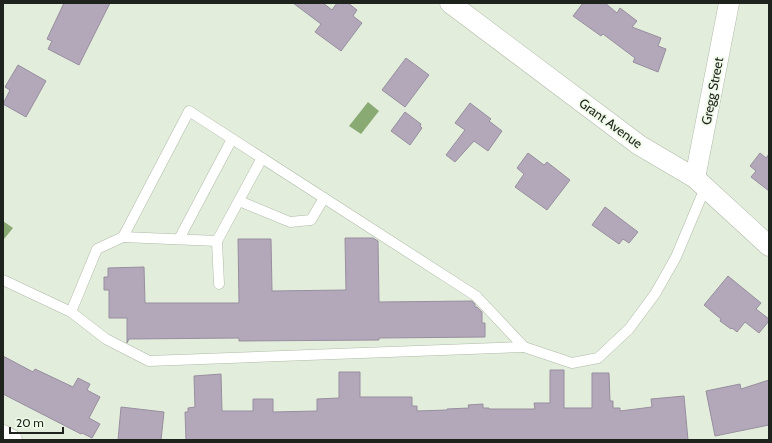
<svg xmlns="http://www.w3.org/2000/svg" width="772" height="443" font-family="Cabin,sans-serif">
<rect width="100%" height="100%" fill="#e2eddb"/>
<!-- water -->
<g fill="#8aaa73">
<path d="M368,102l11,9 -18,23 -12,-8z"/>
<path d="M3,221l10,7 -9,11 -1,-1z"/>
</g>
<!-- building -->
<g fill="#b2a8ba" stroke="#988e9f">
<path d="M64,3h46l-31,62 -31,-16 4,-8 -5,-2z"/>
<path d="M293,3h30l9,7 5,-7h11l9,7 -4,6 9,7 -21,28 -26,-19 6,-8z"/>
<path d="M583,3h22l12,10 3,-5 17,13 -5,6 29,11 -3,8 8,3 -8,23 -25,-10 2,-4 -32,-24 -2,2 -28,-20z"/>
<path d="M406,58l23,17 -24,32 -23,-17z"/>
<path d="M18,65l28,16 -20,36 -23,-13 7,-14 -5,-3z"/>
<path d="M470,103l21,16 -2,2 13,10 -14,20 -14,-10 -19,21 -9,-7 19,-25 -10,-7z"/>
<path d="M405,112l16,12 -1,2 2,2 -12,17 -19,-14z"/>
<path d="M528,153l16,12 3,-3 23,18 -23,30 -32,-23 9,-13 -7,-6z"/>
<path d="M760,153l6,5 3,-4v37l-18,-14 5,-6 -6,-5z"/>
<path d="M605,207l33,25 -9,11 -6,-4 -4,5 -27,-19z"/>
<path d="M345,238h28l5,3 1,61 93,-1 3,3v3h2l5,5v11h3v14l-106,1v2l-140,1v-3l-110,1 -2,4v-25h-18v-28h-5v-13h4v-9l36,-1 1,36h94l-1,-64h33l1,52 74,-1z"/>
<path d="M728,276l33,27 -5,6 13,10v2l-10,12 -14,-11 -8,10 -5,-4 -1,1 -11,-8 1,-2 -17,-14z"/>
<path d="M3,356l30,16 2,-3 38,18 5,-9 12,6 -3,6 13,7 -11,21 11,6 -8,14 -10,-5 -1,1 -78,-40z"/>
<path d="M550,370h14v38h28v-35h17l1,28h3v7h7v3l32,-4 -1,-8 33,-3 4,44h-502l-1,-28h3v-4l7,-1 -1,-31 27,-2 1,37h31v-12h20v13l44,-1v-12l22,-1v-26h21v25h52v9h5v5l30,-1v-1l22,-1 -1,-3 15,-1v4h6v1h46l-1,-6h16z"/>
<path d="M769,380v45l-54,11 -9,-45 34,-7 1,5z"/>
<path d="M121,407l43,5 -3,28h-43z"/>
</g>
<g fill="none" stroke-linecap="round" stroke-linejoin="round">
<!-- lane casing -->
<g stroke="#afbaa8" stroke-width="11">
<g id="lane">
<path d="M239,201l51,21 21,-2 13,-22"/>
<path d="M123,237l94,4 45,-83"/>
<path d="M179,239l53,-100"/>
<path d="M217,241l2,43"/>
<path d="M3,280l68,32 26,-63 26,-12 66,-126 287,185 48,51 48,16 26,-5 31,-29 26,-35 21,-37 29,-69"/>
<path d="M71,312l35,27 43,22 375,-14"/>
</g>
</g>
<!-- street casing -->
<g stroke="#afbaa8" stroke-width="21">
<g id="street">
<path d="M450,3l189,142 56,33 74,68"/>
<path d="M695,178l34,-175"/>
<path d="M3,435l9,5"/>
</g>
</g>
<!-- lane -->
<use href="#lane" stroke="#fff" stroke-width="10"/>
<!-- street -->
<use href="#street" stroke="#fff" stroke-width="20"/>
</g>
<g text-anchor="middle" stroke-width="3.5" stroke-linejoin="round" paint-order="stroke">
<!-- street labels -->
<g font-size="13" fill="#1f231d" stroke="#effae8">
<text transform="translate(712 91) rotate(-79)" y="5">Gregg Street</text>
<text transform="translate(611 123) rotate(36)" y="5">Grant Avenue</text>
</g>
</g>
<!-- border -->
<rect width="772" height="443" fill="none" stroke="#1f231d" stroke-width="8"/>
<!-- scale -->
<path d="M10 427v6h53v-6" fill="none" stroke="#1f231d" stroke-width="2"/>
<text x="16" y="427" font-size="12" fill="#1f231d" stroke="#effae8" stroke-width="3" paint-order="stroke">20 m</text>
</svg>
